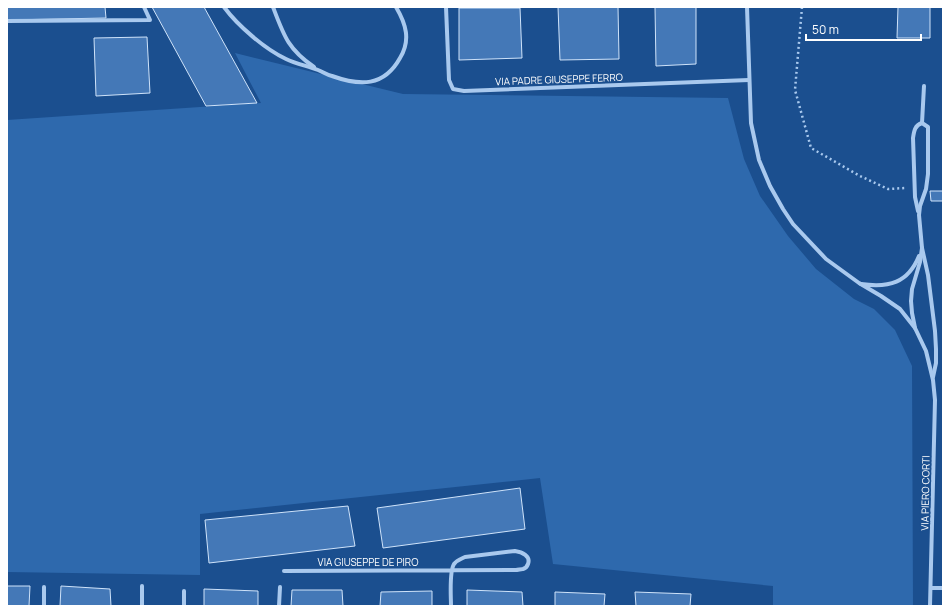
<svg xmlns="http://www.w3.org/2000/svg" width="950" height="613" font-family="Manrope,sans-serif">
<rect width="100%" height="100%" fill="#1b4f8f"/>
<!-- green -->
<path fill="#2e69ad" d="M235,53l168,41 325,4 16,61 16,37 28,40 28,33 38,30 20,10 21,21 17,36 1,240h-140v-20l-220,-22 -13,-86 -340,36v61l-193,-3v-452l254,-17z"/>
<!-- building -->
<g fill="#4478b7" stroke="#cfe3fa">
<path d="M7,7h98l1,11 -99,2z"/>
<path d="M152,7h52l53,96 -51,3z"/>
<path d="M558,7h60l1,52 -59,1z"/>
<path d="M655,7h41v57l-40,2z"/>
<path d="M898,7h32v31h-33z"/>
<path d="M459,8h61l2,50 -63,2z"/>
<path d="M147,37l3,56 -54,3 -2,-58z"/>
<path d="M930,191h13v10h-12z"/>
<path d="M520,488l5,41 -142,19 -6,-40z"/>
<path d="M348,506l7,40 -146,17 -4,-43z"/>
<path d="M7,586h23l-1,20h-22z"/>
<path d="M61,586l49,3 1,17h-51z"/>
<path d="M204,589l54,2v15h-54z"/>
<path d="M292,590h50l1,16h-52z"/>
<path d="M467,590l55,2 1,14h-56z"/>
<path d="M432,591v15h-52l1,-14z"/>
<path d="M555,592l50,2 -1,12h-49z"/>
<path d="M635,592l56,2 -1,12h-54z"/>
</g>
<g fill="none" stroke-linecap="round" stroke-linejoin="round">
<!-- path -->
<path stroke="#a9c9ee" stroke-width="2.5" stroke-dasharray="2 3" stroke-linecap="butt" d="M802,7l-7,83 16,58 49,28 28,13 17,-1"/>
<!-- minor -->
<g stroke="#a9c9ee" stroke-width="4">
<path d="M224,7c14,19 41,42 62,52 10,5 22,7 32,11 5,2 9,5 14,6 28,10 52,11 68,-18 11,-18 6,-34 -4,-51"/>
<path d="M273,7c11,29 15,42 41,60"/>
<path d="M446,7l3,73 4,9 11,2 285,-11"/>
<path d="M747,7l4,116 8,37 11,26 13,23 10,15 33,35 33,24 22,13 19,13 15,19"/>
<path d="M7,21l143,-1 -6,-13"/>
<path d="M922,123l6,4v47l-2,15 -6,17 -1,9 3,33 6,27 7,56 1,18v14l-3,14"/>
<path d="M922,123l2,-37"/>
<path d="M918,211l-3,-14 -2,-59c1,-7 2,-13 9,-15"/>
<path d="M922,248l-2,14 -8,27 -1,12 1,12 3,15 11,23 7,29 2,20 -5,206"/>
<path d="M861,284c28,4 47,-1 58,-28"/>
<path d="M284,571l232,-1c1,0 6,-1 7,-1 3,-1 4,-2 5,-5 3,-8 -6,-12 -13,-13l-50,6c-4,2 -8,3 -11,7 -5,8 -3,32 -3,42"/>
<path d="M142,586v20"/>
<path d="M931,588h12"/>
<path d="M44,606v-19"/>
<path d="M184,606v-15"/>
<path d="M279,606l1,-19"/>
</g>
</g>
<g text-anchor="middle" stroke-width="3.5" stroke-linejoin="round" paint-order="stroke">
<!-- street labels -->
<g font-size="10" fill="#fff" stroke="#1b4f8f">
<text transform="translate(559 79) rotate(-2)" y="4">VIA PADRE GIUSEPPE FERRO</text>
<text transform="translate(925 493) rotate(-89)" y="4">VIA PIERO CORTI</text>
<text x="368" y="566">VIA GIUSEPPE DE PIRO</text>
</g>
</g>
<!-- border -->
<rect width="950" height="613" fill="none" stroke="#ffffff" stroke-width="16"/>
<!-- scale -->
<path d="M806 34v6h115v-6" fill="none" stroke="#ffffff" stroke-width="2"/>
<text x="812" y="34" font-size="12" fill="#ffffff" stroke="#1b4f8f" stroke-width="3" paint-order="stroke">50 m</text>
</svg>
